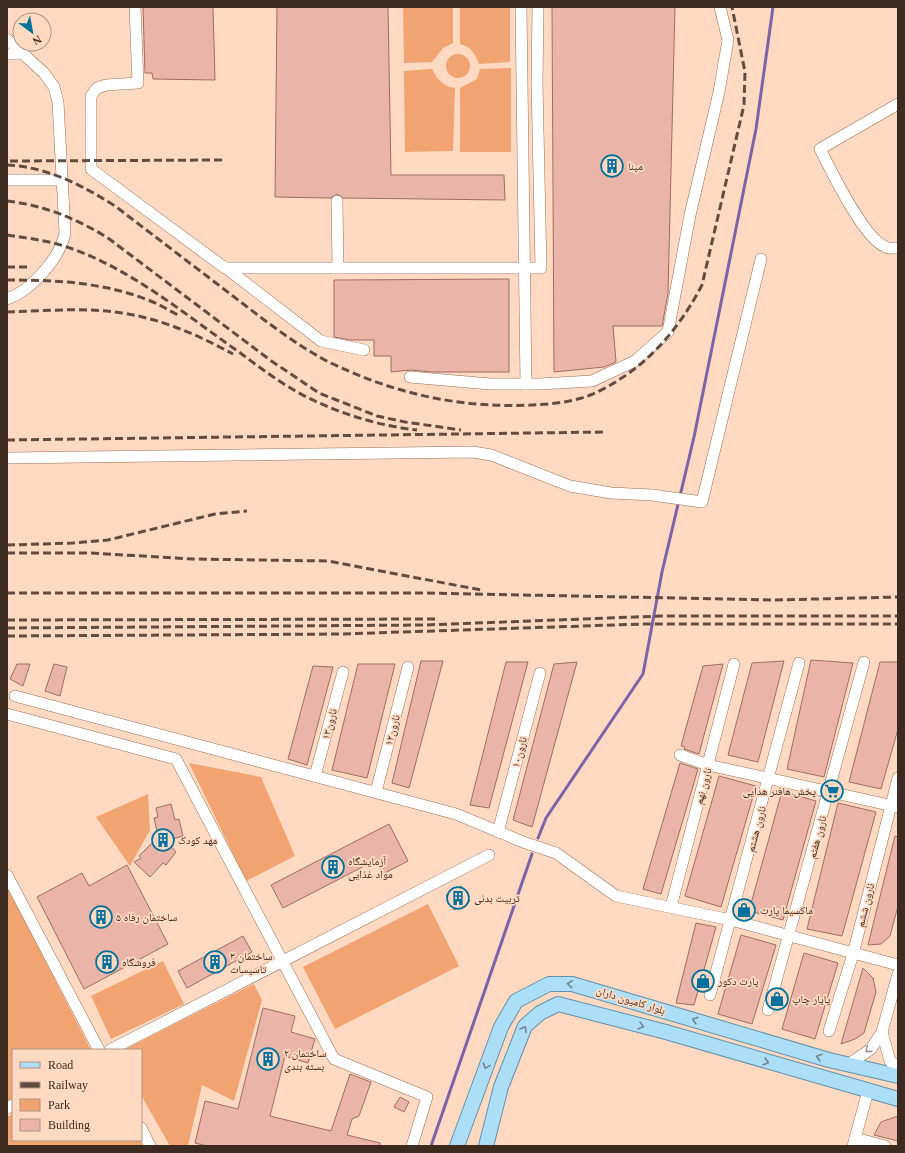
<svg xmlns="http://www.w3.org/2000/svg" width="905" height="1153" font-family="'Times New Roman','Noto Naskh Arabic',serif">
<rect width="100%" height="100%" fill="#ffd9c2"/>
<!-- green -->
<g fill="#f1a471">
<path d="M403,7h50v36l-10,5 -11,14 -28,1z"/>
<path d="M460,7h50v55l-31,2c-4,-11 -8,-17 -19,-20z"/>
<circle cx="458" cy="66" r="12"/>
<path d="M511,68v84h-51v-64l17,-9 3,-10z"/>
<path d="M432,69c5,9 11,18 23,19l-2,63 -48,1 -1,-81z"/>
<path d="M189,763l72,14 34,79 -49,25z"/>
<path d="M148,794l2,36 -20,36 -34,-49z"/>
<path d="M7,886l84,164h-78v54l-6,3z"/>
<path d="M428,904l31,62 -124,63 -32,-62z"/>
<path d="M163,961l21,43 -73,35 -20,-43z"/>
<path d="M254,984l8,16 -28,101 -32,-16 -14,61h-18l-29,-51v-45h-18z"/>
<path d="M13,1114v26h127l3,6h-136v-29z"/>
</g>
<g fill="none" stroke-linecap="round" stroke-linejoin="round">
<!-- stream -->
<g stroke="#7b63a9" stroke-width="3">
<path d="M538,838l8,-20 97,-144 19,-102 32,-135 62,-308 17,-122"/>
<path d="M431,1146l101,-292"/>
</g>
</g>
<!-- building -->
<g fill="#eab5a8" stroke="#9e6d62">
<path d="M143,7h70l2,73 -62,-1 -1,-6h-7z"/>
<path d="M277,7h111l3,168h113l1,25 -162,-2 -6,-4 -6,4 -56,-1z"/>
<path d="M552,7h123l-7,286 -6,33h-49l3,36 -12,5 -50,5z"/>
<path d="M509,279v93h-77l-21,-2 -20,2v-16h-17v-16h-24l-16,-3v-57z"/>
<path d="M811,660l42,3 -29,114 -37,-8z"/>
<path d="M421,661h22l-34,127 -17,-5z"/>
<path d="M784,661l-26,101 -30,-7 24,-92z"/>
<path d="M506,662h22l-39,146 -19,-3z"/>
<path d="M577,662l-45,165 -19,-7 41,-156z"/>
<path d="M880,662h18v67l-17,60 -32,-7z"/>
<path d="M17,664h13l-7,22 -13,-7z"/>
<path d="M54,664l13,3 -7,29 -15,-5z"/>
<path d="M358,664h37l-28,114 -35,-8z"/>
<path d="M723,664l-24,90 -15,-5 1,-2 -4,-1 22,-80z"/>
<path d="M313,666l20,1 -26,98 -19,-6z"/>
<path d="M680,763l18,6 -37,125 -18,-5z"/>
<path d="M719,776l37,10 -35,121 -36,-11z"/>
<path d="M782,791l34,10 -33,119 -34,-9z"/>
<path d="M838,803l38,9 -34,124 -35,-7z"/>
<path d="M171,804l4,16 4,-1 4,17 -17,5 10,11 -10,13 -3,-2 -13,14 -16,-15 7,-4 -2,-2 15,-15 3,-10 -3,-13 4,-1 -2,-9z"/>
<path d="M389,824l19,37 -25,13 -7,-14 -93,48 -12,-23z"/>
<path d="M895,836l3,1v69l-8,30 -9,8 -13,1z"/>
<path d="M127,865l41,79 -84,45 -47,-92 45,-24 7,13z"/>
<path d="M461,886l9,15 -16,9 -8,-15z"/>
<path d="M696,923l20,4 -22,78 -18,-2z"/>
<path d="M741,935l35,10 -24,79 -34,-10z"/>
<path d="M243,936l9,16 -65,36 -9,-17z"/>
<path d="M804,953l34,10 -23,76 -33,-10z"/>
<path d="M863,968l10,10 3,14 -12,41 -9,6 -14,5z"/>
<path d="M263,1008l32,8 -4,16 24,7 -7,24 -23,-7 -15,60 61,15 19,-57 21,8 -12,34 -7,3 -5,16 33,8v3h-173l-12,-3 10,-42 33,8z"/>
<path d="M400,1097l9,5 -5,10 -10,-5z"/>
<path d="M898,1116v25l-24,-6 7,-13z"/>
</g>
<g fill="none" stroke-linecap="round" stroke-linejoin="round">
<!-- minor casing -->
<g stroke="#986f54" stroke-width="12">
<g id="minor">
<path d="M135,7l3,76 -32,2 -9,3 -6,8v73l134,99h316l-4,-185 1,-76"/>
<path d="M521,7l5,377"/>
<path d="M7,39l37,34 10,14 4,15 7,131c-5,25 -34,58 -58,66"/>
<path d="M7,54h16"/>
<path d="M898,104l-78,45c11,21 44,91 66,98 3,2 8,1 12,1"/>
<path d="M7,180h55"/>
<path d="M337,201l1,67"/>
<path d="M226,268l95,73 43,9"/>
<path d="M410,377l80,7h50l52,-3 43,-20 33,-29 22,-117 29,-123 9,-52 -8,-33"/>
<path d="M7,458l466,-6 18,3 79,31 41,7 41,2 50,7 59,-243"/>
<path d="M15,696l441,118 67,28 33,11 60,43 115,24 167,45"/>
<path d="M7,714l169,45 158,300 93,38 -15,49"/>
<path d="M680,755l28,10 190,42"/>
<path d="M315,776l28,-104"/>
<path d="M376,792l32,-125"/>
<path d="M498,832l42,-159"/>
<path d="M7,875l92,175"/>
<path d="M671,907l63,-243"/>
<path d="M710,995l89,-332"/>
<path d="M768,1010l96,-348"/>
<path d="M829,1031l24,-77 45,-176"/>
<path d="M882,1032l8,29 8,6"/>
<path d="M110,1050l379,-195"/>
<path d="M849,1064l22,-15 11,-17 16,-58"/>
<path d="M7,1108l6,-3"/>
<path d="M141,1128l9,18"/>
<path d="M855,1138l30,8"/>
<path d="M853,1146l15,-55"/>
</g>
</g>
<!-- major casing -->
<g stroke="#6191aa" stroke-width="16">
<g id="major">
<path d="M457,1146l44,-119 15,-26 33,-17h23l257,76 69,16"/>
<path d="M486,1146l15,-59 24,-61 15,-13 18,-9 108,28 232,67"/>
</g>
</g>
<!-- minor -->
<use href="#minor" stroke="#fff" stroke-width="11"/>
<!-- major -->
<use href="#major" stroke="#acdef8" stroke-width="14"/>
<!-- rail -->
<g stroke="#624c3f" stroke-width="3" stroke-dasharray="8 4" stroke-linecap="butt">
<path d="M10,161l212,-1"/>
<path d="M7,165c40,2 75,20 108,41 38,29 76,58 114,87 30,23 60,47 94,66 9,5 19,9 28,13 58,25 118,36 181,33 20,-1 42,-3 61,-11 50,-23 84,-61 109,-109l42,-180 1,-33 -13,-65"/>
<path d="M7,201c37,4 70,18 101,37l162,122 49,33 58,23 28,6 56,8"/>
<path d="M7,235c19,3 38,5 57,11 65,21 119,67 175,106 24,18 49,37 76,49 32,15 67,25 102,29"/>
<path d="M7,267h20"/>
<path d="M7,280c48,0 96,2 141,20 11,4 20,10 30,15"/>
<path d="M7,312c38,-1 78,-5 115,1 40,6 76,22 111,41"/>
<path d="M7,440l600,-8"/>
<path d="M7,545l66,-2 35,-3 107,-26 32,-3"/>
<path d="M7,553h83l103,6 135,2 153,29"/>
<path d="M7,593h417l351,7 123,-3"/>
<path d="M7,620l430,-1"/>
<path d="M7,628l418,-3 236,-9h237"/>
<path d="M7,636l335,-2 301,-10h255"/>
</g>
</g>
<!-- one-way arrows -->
<defs><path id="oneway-chevron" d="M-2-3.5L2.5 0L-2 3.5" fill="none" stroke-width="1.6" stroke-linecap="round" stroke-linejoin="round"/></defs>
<g stroke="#74848c">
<use href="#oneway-chevron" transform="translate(570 984) rotate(-175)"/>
<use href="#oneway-chevron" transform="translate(695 1020) rotate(-163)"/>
<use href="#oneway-chevron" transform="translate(641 1026) rotate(15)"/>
<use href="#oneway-chevron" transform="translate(524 1029) rotate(-60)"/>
<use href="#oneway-chevron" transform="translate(819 1057) rotate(-163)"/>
<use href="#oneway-chevron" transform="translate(766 1062) rotate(16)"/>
<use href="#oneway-chevron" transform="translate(486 1066) rotate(110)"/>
</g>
<use stroke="#9e9590" href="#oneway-chevron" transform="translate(868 1050) rotate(140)"/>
<!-- icons -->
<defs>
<g id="building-ring" transform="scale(1.15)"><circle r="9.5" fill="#ffd9c2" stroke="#00719c" stroke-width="1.5"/><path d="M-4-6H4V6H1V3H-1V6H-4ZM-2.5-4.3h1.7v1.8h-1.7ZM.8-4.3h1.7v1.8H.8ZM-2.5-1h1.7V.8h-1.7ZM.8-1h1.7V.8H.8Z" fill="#00719c"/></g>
<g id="supermarket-ring" transform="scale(1.15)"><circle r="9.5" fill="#ffd9c2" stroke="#00719c" stroke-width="1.5"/><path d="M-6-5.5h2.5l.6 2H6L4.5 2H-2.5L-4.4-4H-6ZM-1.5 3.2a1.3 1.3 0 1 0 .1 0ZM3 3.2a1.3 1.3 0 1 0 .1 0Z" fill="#00719c"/></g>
<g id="shop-ring" transform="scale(1.15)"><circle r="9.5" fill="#ffd9c2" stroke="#00719c" stroke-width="1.5"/><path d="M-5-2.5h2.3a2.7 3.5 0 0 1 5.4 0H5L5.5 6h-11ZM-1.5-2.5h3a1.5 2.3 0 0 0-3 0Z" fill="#00719c"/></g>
</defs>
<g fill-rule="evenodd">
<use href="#building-ring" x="612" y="166"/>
<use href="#supermarket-ring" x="832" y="791"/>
<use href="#building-ring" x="163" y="840"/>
<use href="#building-ring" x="333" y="867"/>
<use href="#building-ring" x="458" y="898"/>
<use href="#shop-ring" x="744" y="910"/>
<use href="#building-ring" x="101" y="917"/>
<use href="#building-ring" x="107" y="962"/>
<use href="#building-ring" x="215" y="962"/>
<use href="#shop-ring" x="703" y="981"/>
<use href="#shop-ring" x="777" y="999"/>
<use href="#building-ring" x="268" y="1059"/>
</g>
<g text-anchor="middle" stroke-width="3.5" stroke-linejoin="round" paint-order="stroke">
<!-- poi labels -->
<g font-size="11" fill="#3d2b20" stroke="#ffd9c2" text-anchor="start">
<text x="628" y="170">مپنا</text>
<text x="816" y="795" text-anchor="end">پخش هافنر هدایی</text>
<text x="178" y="844">مهد کودک</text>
<text x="348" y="865">آزمایشگاه<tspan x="348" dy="13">مواد غذایی</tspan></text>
<text x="474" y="902">تربیت بدنی</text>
<text x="760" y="914">ماکسیما پارت</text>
<text x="116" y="921">۵ ساختمان رفاه</text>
<text x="230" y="960">۳ ساختمان<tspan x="230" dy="13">تاسیسات</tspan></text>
<text x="122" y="966">فروشگاه</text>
<text x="718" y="985">پارت دکور</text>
<text x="792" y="1003">پایار چاپ</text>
<text x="284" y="1057">۲ ساختمان<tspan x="284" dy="13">بسته بندی</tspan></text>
</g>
<!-- street labels -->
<g font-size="11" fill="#3d2b20" stroke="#ffd9c2">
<text transform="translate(329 724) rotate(-75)" y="4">نارون۱۳</text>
<text transform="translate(392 730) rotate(-75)" y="4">نارون۱۲</text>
<text transform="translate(519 752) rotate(-75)" y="4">نارون۱۰</text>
<text transform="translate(703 786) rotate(-75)" y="4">نارون نهم</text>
<text transform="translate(756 829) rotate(-75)" y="4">نارون هشتم</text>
<text transform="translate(817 837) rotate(-75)" y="4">نارون هفتم</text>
<text transform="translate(865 905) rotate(-76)" y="4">نارون ششم</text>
<text transform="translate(631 1000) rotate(17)" y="4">بلوار کامیون داران</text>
</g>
</g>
<!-- border -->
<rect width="905" height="1153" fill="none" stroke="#3d2b20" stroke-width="16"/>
<!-- legend -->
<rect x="12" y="1049" width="130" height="92" fill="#ffd9c2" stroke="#b19381"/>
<rect x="20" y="1062" width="20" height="6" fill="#acdef8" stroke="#b19381"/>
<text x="48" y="1069" font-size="12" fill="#3d2b20">Road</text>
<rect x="20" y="1082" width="20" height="6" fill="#624c3f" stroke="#b19381"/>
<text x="48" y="1089" font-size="12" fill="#3d2b20">Railway</text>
<rect x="20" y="1099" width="20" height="12" fill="#f1a471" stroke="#b19381"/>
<text x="48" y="1109" font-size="12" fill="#3d2b20">Park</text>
<rect x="20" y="1119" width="20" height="12" fill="#eab5a8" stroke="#b19381"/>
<text x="48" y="1129" font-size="12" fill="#3d2b20">Building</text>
<!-- north arrow -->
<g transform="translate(32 32) rotate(148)"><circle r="19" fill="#ffd9c2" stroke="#b19381"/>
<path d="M0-3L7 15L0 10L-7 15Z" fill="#00719c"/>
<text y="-6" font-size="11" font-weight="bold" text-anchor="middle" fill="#3d2b20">N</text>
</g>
</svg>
